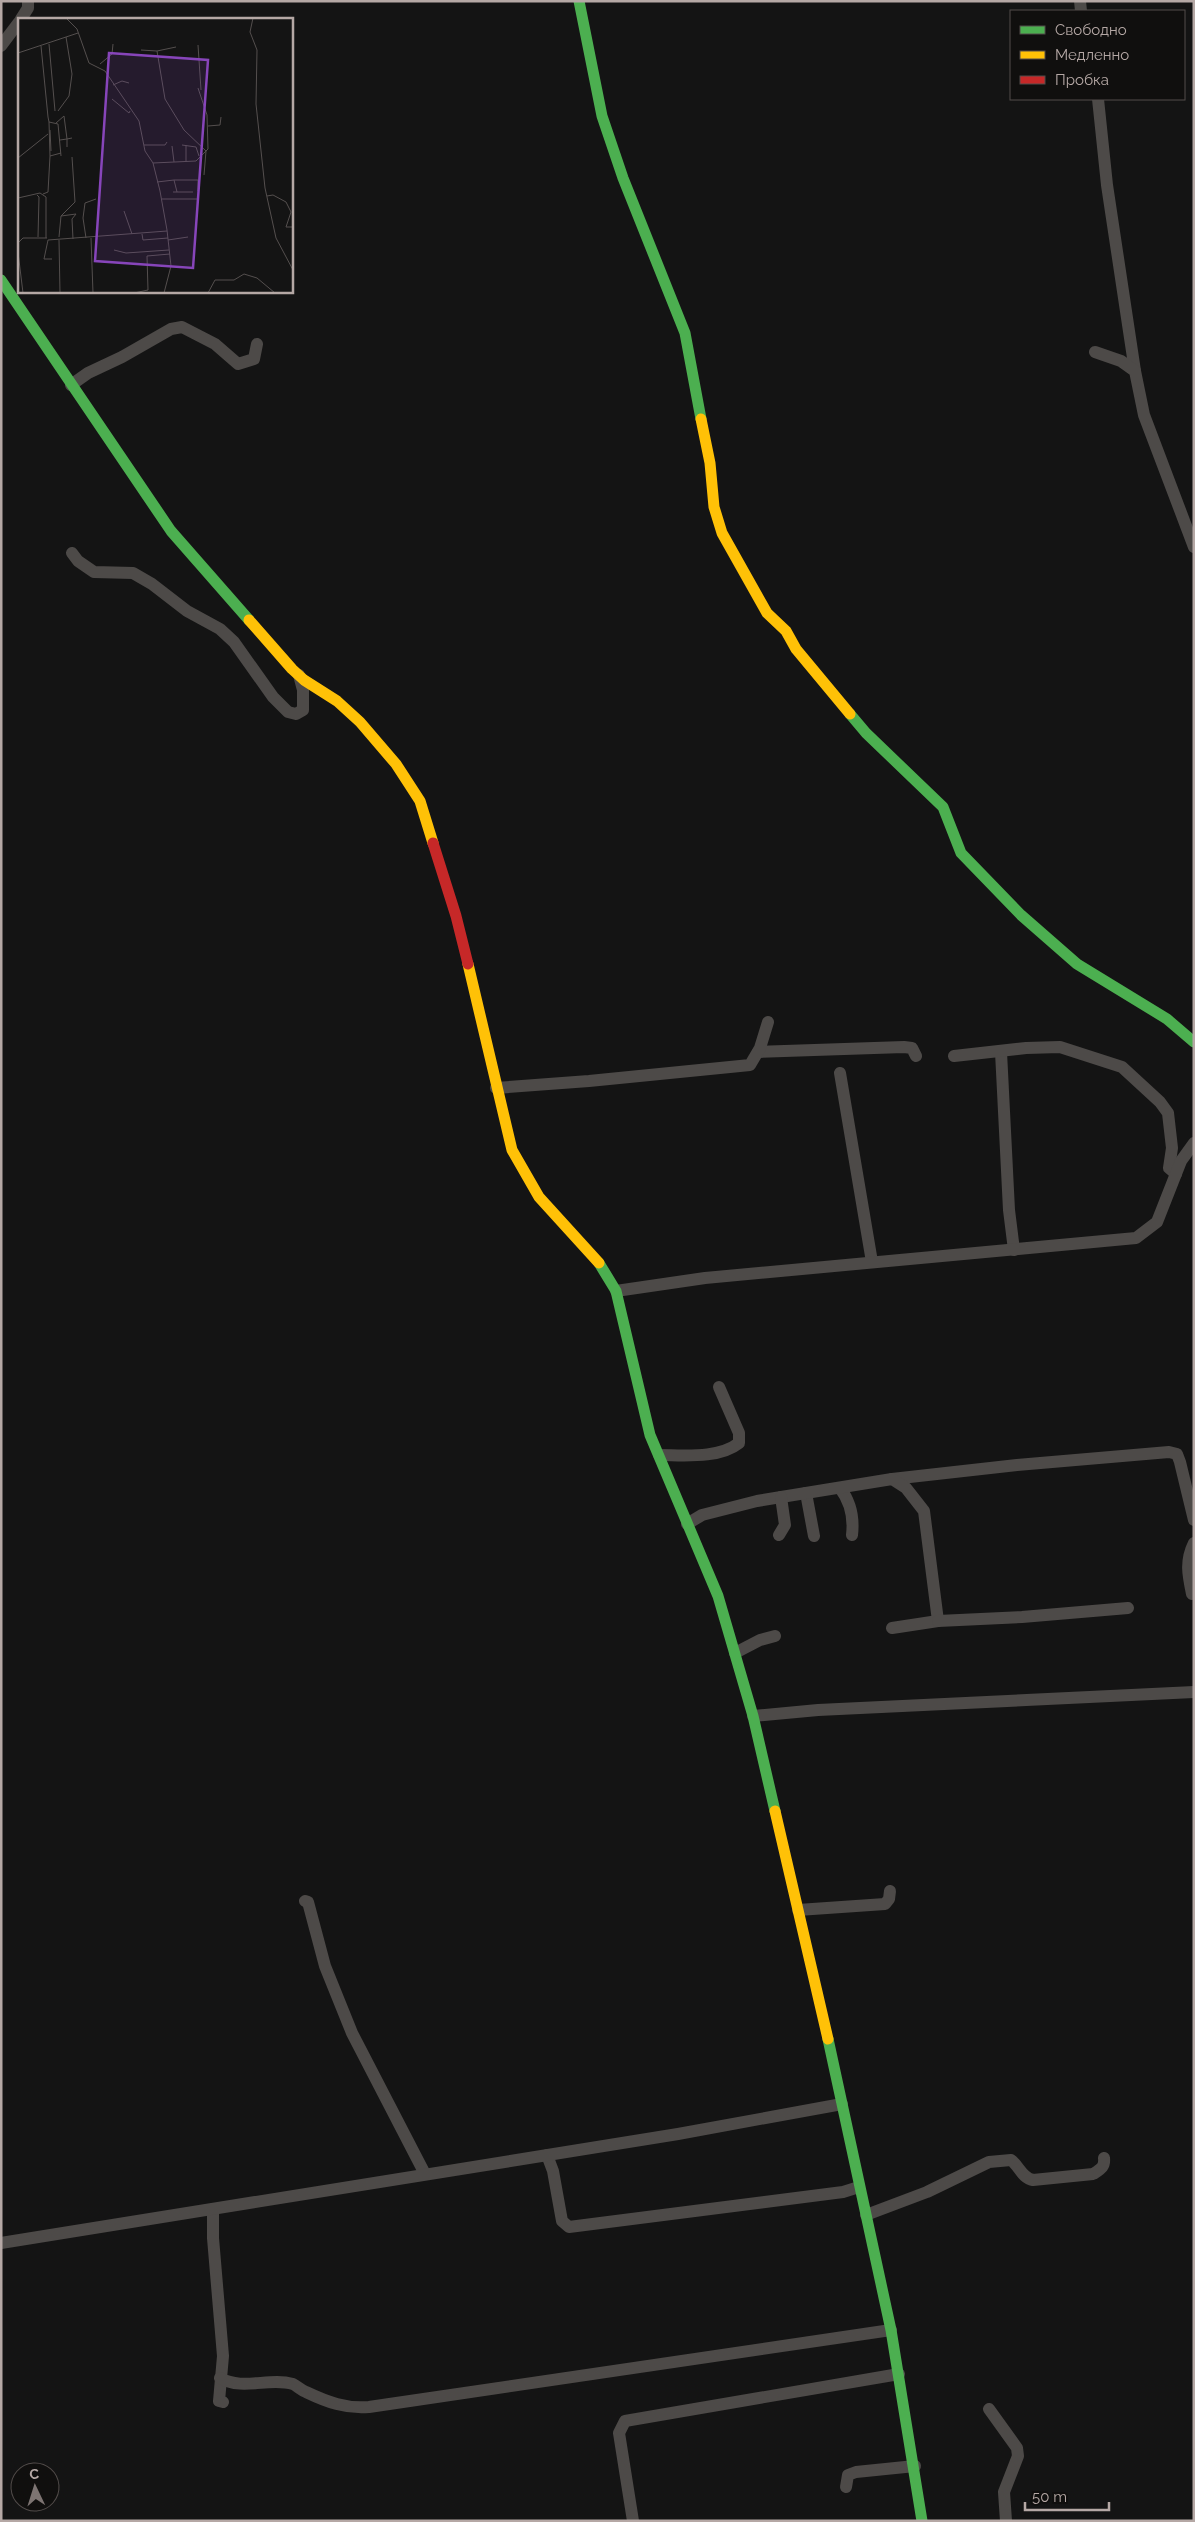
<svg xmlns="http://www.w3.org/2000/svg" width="1195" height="2522" font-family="Raleway,sans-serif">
<rect width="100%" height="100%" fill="#141414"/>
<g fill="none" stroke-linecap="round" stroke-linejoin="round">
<!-- street -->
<g stroke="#4d4a48" stroke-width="12">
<path d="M1080,1l1,10"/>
<path d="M21,19l7,-11v-7"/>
<path d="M1,46l18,-24"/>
<path d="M1098,99l9,86 28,186"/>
<path d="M1095,352l26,9 14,10 9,44 50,132"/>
<path d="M71,385l17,-12 34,-16 49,-28 11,-2 33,17 23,20 16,-5 3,-15"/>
<path d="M72,553l6,8 16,11 39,1 19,11 35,27 33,18 14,13 39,55 15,15 8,2 7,-4v-20l-4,-15"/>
<path d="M758,1052l146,-5 8,1 4,8"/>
<path d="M1001,1052l8,158 5,40"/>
<path d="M954,1056l72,-8 34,-1 62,20 38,35 8,11 4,35 -3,20 7,6"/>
<path d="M840,1073l32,189"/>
<path d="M496,1088l93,-7 161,-16 10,-17 8,-26"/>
<path d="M616,1291l89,-13 431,-40 21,-16 24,-61 13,-18"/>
<path d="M659,1455c24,0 60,4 80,-12v-10l-20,-46"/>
<path d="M892,1479l125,-14 152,-13 8,2 3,8 14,58"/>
<path d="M840,1488c10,13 14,30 12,47"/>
<path d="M806,1493l8,43"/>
<path d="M687,1524l15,-9 55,-14 135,-22 14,9 18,23 14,110 -46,7"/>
<path d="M779,1535l6,-10 -4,-28"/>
<path d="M1192,1594c-4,-19 -7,-33 2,-51"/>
<path d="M938,1621l84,-4 106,-9"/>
<path d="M735,1653l25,-13 15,-4"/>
<path d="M753,1716l65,-6 376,-18"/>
<path d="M305,1901l3,1 17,64 27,67 73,141"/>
<path d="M798,1910l87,-6 4,-5 1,-8"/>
<path d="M547,2155l6,16 9,50 7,6 274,-35 16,-5"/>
<path d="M213,2209v29l10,118 -4,45 4,1"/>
<path d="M866,2215l61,-23 62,-30 22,-2c8,6 11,18 22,20l60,-6c8,-5 12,-7 11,-16"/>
<path d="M1,2243l677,-109 164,-30"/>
<path d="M220,2378c23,13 49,-1 73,6 4,2 8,6 13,8 21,10 40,17 63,15l522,-77"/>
<path d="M989,2409l28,39 1,8 -14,36 2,29"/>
<path d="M846,2487l2,-12 8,-3 59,-6"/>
<path d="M633,2521l-14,-88 6,-12 274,-47"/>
</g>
<!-- fast -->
<g stroke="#4caf50" stroke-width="11">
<path d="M579,1l23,115 21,62 62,155 16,86"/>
<path d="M1,280l170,251 78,89"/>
<path d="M850,714l16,19 77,74 18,46 60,62 56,49 90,55 27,23"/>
<path d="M599,1263l17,28 34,144 68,161 35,120 22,95"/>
<path d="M828,2039l63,291 31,191"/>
</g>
<!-- slow -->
<g stroke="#ffc107" stroke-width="11">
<path d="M701,419l9,44 4,44 8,26 45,80 19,18 10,18 54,65"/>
<path d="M249,620l43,49 12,11 33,21 23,21 36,42 24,37 13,42"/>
<path d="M468,964l44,186 27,47 60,66"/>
<path d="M775,1811l53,228"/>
</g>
<!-- jam -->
<path stroke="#c62828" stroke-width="11" d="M433,843l23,73 12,48"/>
</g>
<!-- overview -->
<g transform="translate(18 18)">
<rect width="275" height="275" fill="#141414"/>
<path fill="none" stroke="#544f4e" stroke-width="1" d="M48,0l11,11 12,34 16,8 34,50 6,30 8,12 7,28 7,39 4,36 -7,27M235,0l-3,14 7,18 -1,54 9,84 11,50 17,32M31,26l6,67M180,27l3,45M23,28l7,71 1,5 9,2 3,32M158,29l-19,4 8,48 19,31 22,21 -2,24M123,32l16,1M0,35l60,-20M82,46l12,-10 1,-10M95,67l9,-4 7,2M94,81l17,14 1,-2M40,93l11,-15 3,-22 -6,-37M31,104l1,34M38,105l8,-7 3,23 5,-1M190,108l12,-1 1,-8M32,112l1,21M42,122l7,-1v8M126,127h21l2,-3M164,127l14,2 3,9M154,128l2,16M0,140l30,-24M168,144v-17M135,145l43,-2 12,-12 -1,-34 -9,-27M156,162h24v11M139,164l17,-2 3,12h-4M159,174h16M25,176l5,-2 2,-36 11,-3M19,177l2,2 -1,40M249,178l6,-1 13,7 5,10 -5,15h7M0,180l22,-5 6,4v41M144,181h37M106,193l8,23M43,198l14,-14 -3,-45M124,216l1,6 25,-2M41,219l2,-21 15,-2 -4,5 1,20M68,220l-3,-20 2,-15 11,-4M73,220l2,55M41,222l1,53M150,222l20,-3M0,225l5,-5h24M96,232l12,3 43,-3M0,234l5,41M34,241h-8l4,-19 119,-9M116,275l14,-3 -1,-34 23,-2M190,275l7,-13h19l10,-6 13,4 18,15"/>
<path fill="#8745ba" fill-opacity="0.15" stroke="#8745ba" stroke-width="2.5" d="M91,35l99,7 -15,208 -98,-7z"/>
<rect width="275" height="275" fill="none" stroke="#b5a8a5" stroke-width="2.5"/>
</g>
<!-- border -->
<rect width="1195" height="2522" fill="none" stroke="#b5a8a5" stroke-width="5"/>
<!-- legend -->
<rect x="1010" y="10" width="175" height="90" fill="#100f0e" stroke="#524c4a"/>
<rect x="1020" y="26" width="25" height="8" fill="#4caf50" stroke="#524c4a"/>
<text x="1055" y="35" font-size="15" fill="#b5a8a5">Свободно</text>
<rect x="1020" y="51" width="25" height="8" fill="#ffc107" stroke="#524c4a"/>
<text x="1055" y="60" font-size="15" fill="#b5a8a5">Медленно</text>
<rect x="1020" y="76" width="25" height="8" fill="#c62828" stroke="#524c4a"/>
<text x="1055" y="85" font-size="15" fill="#b5a8a5">Пробка</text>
<!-- north arrow -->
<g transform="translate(35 2487) rotate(356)"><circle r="24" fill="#100f0e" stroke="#524c4a"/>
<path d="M0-4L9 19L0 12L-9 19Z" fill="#7d7472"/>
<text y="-8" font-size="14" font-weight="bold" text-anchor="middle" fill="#b5a8a5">С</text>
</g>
<!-- scale -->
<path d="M1025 2502v8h84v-8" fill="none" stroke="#b5a8a5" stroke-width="2.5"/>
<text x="1032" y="2502" font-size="15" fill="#b5a8a5" stroke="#100f0e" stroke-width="4" paint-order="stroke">50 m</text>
</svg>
